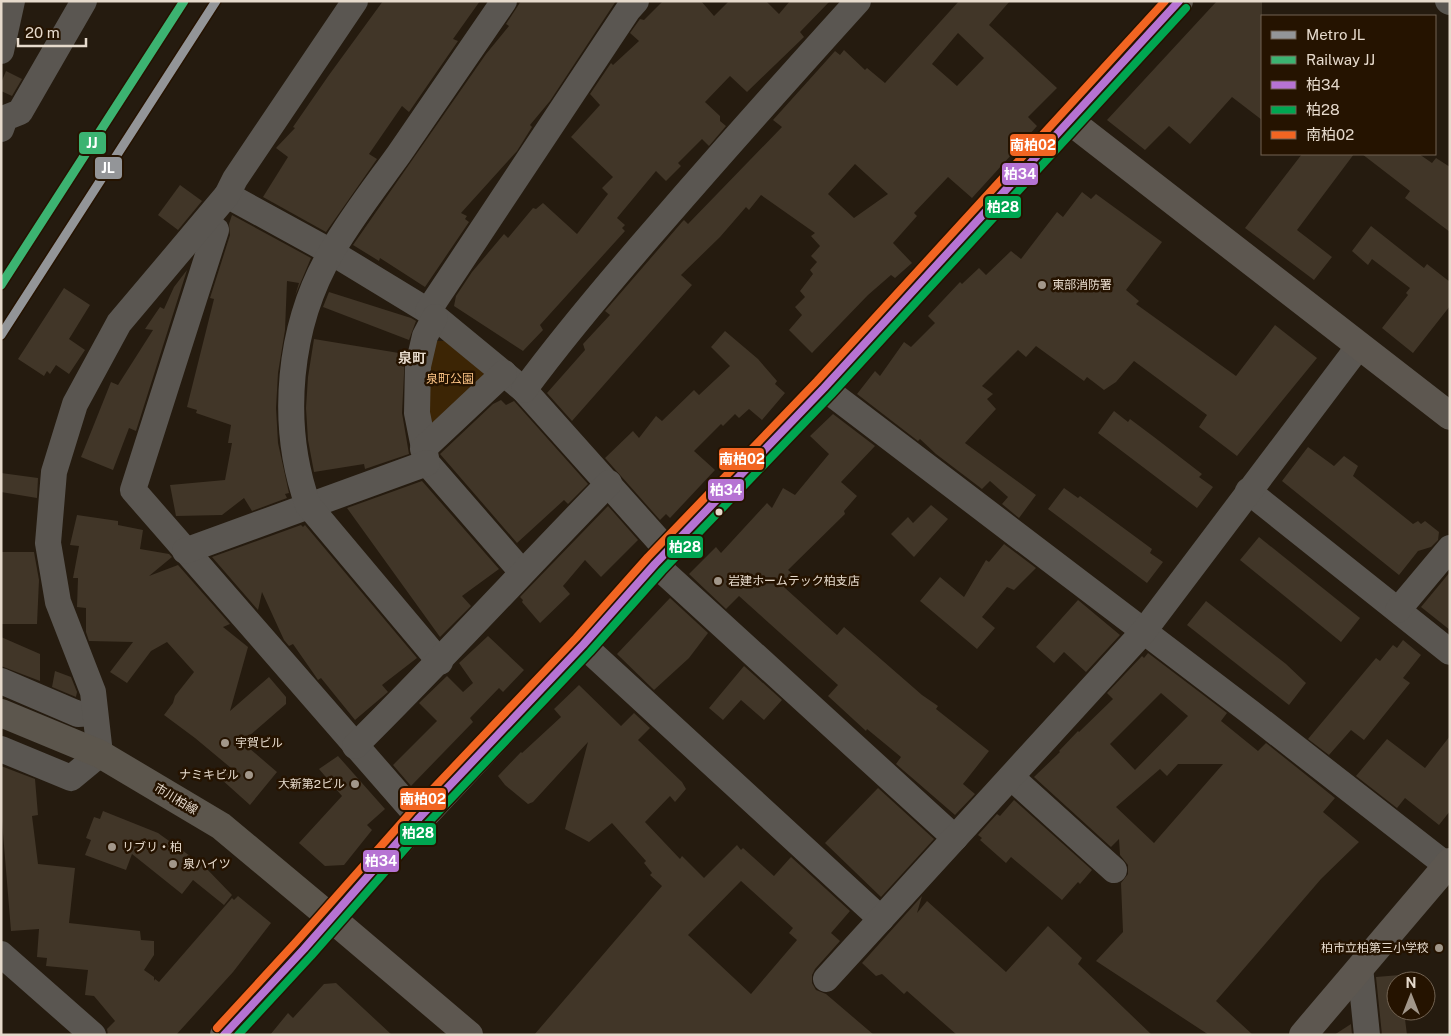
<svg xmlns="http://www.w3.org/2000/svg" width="1451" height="1036" font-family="'Public Sans','Noto Sans JP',sans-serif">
<rect width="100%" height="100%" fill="#251b0f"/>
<!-- green -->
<path fill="#3c2505" d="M437,341h9l38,31 -2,12 -47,42 -12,-15 7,-68z"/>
<!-- building -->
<g fill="#413628" fill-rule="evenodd">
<path d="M383,1h97l-27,38 5,2 -49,71 -7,-6 -33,48 8,5 -51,73 -63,-35 25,-40 -12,-9 19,-20 -2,-1 36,-52z"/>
<path d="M521,1h95l-66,100 -20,24 2,2 -15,24 -56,62 6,3 -2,3 4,3 -44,65 -45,-29 -1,3 -26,-16 133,-191 23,-28 -3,-2z"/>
<path d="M663,1h38l13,15 15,-15h37l13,13 11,-13h40l-30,31 4,5 -57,55 -17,-16 -25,26 15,14v5l6,5 -17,20 -7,-7 -24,24 3,3 -15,15 -10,-10 -39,47 8,7 -3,3 3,3 -76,84 -9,10 3,5 -20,21 -69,-45 2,-10 16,-24 32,-38 4,4 25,-30 3,1 7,-6 34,31 31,-40 -6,-6 11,-11 -42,-40 29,-32 -10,-11 21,-31 2,2 26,-24 -9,-8 10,-14 4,1z"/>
<path d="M959,1h51l-21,24 68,63 -29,29 9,9 -24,27 -41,45 -24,-21 -34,36 3,3 -24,27 19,20 -17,15 -4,-3 -23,20 -56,58 -23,-23 13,-15 -7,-8 10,-10 -5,-6 13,-17 -3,-4 7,-8 -6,-6 9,-10 -9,-10 4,-3 -54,-38 -12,15 -3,-3 -26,30 -39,38 11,10 -120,136 -25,-28 38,-43 -2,-6 27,-29 -5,-4 77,-89 2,-2 4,4 94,-97 -9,-7 54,-60 8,-9 5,4 4,-5 21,20 2,-2 18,15zM958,33l26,25 -27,28 -25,-22zM855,164l33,30 -34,24 -26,-24z"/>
<path d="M1217,1h45v119l-30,-23 -42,47 -21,-18 -24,24 -38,-30z"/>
<path d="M6,71l16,8 -10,17 -11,-5v-8z"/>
<path d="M1302,154h52l-57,76 35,27 -18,23 -69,-52z"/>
<path d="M1362,154h57l13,9 4,-5 14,9v65l-45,-34 5,-7z"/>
<path d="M180,185l22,16 -24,29 -20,-15z"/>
<path d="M1082,192l9,7 5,-5 66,48 -36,48 13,11 -3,3 100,72 39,-51 42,33 -80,98 -38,-29 8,-12 -73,-54 -18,21 -12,8 -17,-13 -3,4 -48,-35 -10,11 -8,-7 -36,36 11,8 -6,5 9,10 -31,34 71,52 -17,23 -17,-14 6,-7 -18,-16 -8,8 -46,-35 -16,-15 -2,2 -61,-47 18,-23 5,5 24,-34 7,5 24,-24 -7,-7 32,-34 2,2 17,-16 7,7 25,-24 10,8 36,-47 6,5z"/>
<path d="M232,215l79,43 -16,38 4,-13 -12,-2 -2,49 -7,43 -2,35 2,35 11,50 -4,1 2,4 -35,13 -8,-13 -22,17 -46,1 -6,-31 55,-5 7,-37h-4l3,-18 -35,-12 1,-3 -10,-3 27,-108 -4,-1 20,-63 -1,-11z"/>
<path d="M1371,226l53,42 3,-4 23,18v24l-37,47 -31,-25 26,-33 -2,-2 4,-5 -38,-29 -4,6 -16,-14z"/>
<path d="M187,270l-51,161 -7,-3 -16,42 -32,-13 30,-75 7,3 35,-55 -8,-1 15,-22 4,2 10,-22z"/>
<path d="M64,288l26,17 -21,34 16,11 -16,24 -13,-9 -6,9 -3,-3 -3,5 -26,-17z"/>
<path d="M329,292l82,26 5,3 -7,19 -86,-33z"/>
<path d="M725,331l33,28 19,22 -2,3 10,9 -23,27 -13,-11 -10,9 -4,-4 -12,12 -2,-2 -27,27 21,19 -45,48 -4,-4 -6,6 -55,-62 28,-27 6,7 17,-22 6,5 32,-31 5,5 31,-29 -19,-19z"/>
<path d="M314,339l91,15 -3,59 7,41 -44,15 -1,-5 -50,8 -6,-32 -2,-32 2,-31z"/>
<path d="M501,400l5,5 8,-4 74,83 -20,20 -4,-4 -47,43 -77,-89 53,-50z"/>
<path d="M1114,411l14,11 2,-3 24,18 48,37 -3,3 14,10 -16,21 -99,-75z"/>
<path d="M833,414l42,32 -34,36 16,14 -13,15 1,3 -57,56 7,6 -10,12 52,47 7,-8 78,68 16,11 -2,3 53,42 -26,33 12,10 -20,21 -59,-51 5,-7 -34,-28 -1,2 -38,-35 10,-11 -99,-89 -13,13 -37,-35 27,-27 5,6 46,-50 5,5 11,-20 12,7 34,-41 -19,-18z"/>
<path d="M1308,447l26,19 10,-10 14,10 -5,10 60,48 5,-3 3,3 4,-3 14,11 -1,8 -7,7 -13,4 -19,24 -117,-94z"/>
<path d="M1,473l37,5 -1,20 -36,-6z"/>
<path d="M422,481l77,88 -37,27 9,10 -31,31 -93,-129z"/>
<path d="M1064,488l14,10 2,-2 72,53 -2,4 13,9 -16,21 -99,-74z"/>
<path d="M931,505l17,14 -34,38 -23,-23 17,-17 5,6z"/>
<path d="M608,506l30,34 -37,37 -16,-17 -22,26 7,8 -30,29 -18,-21 1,-2 -3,-3z"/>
<path d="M77,515l41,6v4l25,5 -3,19 29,5 3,3 -23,19 29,-11 52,59 -7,3 25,20 -18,64 39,-34 17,20v7l-44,38 35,30 -27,33 -29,-26 10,-11 -36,-30 -31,-23 9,-12 2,-7 19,-24 -27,-30 -16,9 -24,32 -17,-11 23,-30 -44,-1 -3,-9v-24l-9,-1 1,-29h-5l6,-32 -9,-1z"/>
<path d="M301,525l2,2 2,-2 112,133 -35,27 6,7 -33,28 -34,-42 -3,2 -2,-3 -23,-33 -4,2 -5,-6 -22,-48 -4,18 -46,-53z"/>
<path d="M1259,537l101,81 -19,24 -101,-82z"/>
<path d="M1004,544l32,24 -22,22 -7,-3 -25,30 13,11 -18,21 -57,-48 20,-24 24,20 22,-37 3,2z"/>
<path d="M1,552h33l5,28 -2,44h-36z"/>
<path d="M1450,572v58l-29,-23z"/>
<path d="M670,598l38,35 -19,25 -35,32 -37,-36z"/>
<path d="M1078,600l42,35 -34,37 -22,-20 -10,11 -18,-16z"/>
<path d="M1206,601l80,63 20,19 -17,22 -102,-80z"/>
<path d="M488,636l36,34 -21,22 -4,-4 -29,30 3,4 -62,64 -18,-21 44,-44 -18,-18 28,-27 16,16 10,-9 -14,-20z"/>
<path d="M1,637l39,17v27l-39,-15z"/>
<path d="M1403,640l18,15 -18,23 7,5 -46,57 -13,-10 -22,25 -21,-16 68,-81 4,3 13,-16 4,3z"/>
<path d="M1148,653l79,60 -6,8 37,30 8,-8 69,55 -12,14 36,30 -38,37 -105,122 37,34h-44l-113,-74 27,-29 -2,-49 7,-9v-9l-8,-10 -1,-16 -8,8 -77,-70 26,-25 -1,-1 19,-20 1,1 34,-33 -6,-6 35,-37 2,2zM1161,693l27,23 -53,54 -25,-26zM1178,764h45l-69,79 -38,-36 44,-38 7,7z"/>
<path d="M744,666l38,34 -18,20 -23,-20 -18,20 -14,-12z"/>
<path d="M55,671l16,6 6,15 -1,5 -24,-10z"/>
<path d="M579,685l42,41 13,-13 16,15 -12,12 44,42 4,7 -11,13 -5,-6 -25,26 35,37 2,-3 22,22 33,-33 4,5 2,-2 31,28 17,-19 59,54 -19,22 9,8 -25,28 -3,6v8l4,7 10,4 48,41h-340l128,-149 -12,-11 2,-2 -8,-10 2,-2 -34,-38 -23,19 -24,-13 23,-87 -55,60 -5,2 -23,-19 -7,-9 23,-24 1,1 39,-36 -7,-8zM741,881l52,47 -4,5 8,7 -46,54 -63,-59z"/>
<path d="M1450,736v75l-11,14 -34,-27 -8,10 -41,-32 31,-37 38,29z"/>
<path d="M338,756l47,53 -18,16 5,5 -28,35 -19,1 -26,-23 43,-47 -23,-27z"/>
<path d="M1,766l34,13 3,36 -6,1 6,48 37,4 -6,55 71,8 1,9 13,1v14l-10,15 10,7v4l1,-2 4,3 73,-84 2,2 4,-4 33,27 -38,49 -57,63h-68l-1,-6 8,-8 -21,-25 -9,-1 3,-25 -42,-4 1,-8 -10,-1 2,-28 -28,2 -10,-122z"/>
<path d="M878,788l56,51 -53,58 -56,-54z"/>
<path d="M1014,800l78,70 -12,14 -2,-2 -16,18 -51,-43 -5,6 -26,-23 2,-2 -4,-3 19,-21 3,2z"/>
<path d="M103,811l55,22 46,33 28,29 -8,10 -31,-25 -11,14 -50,-40 -6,16 -41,-15 6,-15 -5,-2 8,-21 6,2z"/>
<path d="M922,896l-5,17 10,-12 79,71 42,-46 34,32 -4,6 74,71h-195l-50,-44 -3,3 -22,-20 -6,2 -14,-13z"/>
<path d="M1400,975l1,6h-5v30h8l3,24h-25l-6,-58z"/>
<path d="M336,983l56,52h-122l18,-22 5,5 31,-34z"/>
<path d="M1351,1024l1,11h-18z"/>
</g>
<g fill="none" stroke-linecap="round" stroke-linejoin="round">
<!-- street -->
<g stroke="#5a5651" stroke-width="26">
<path d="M1448,1l2,1"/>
<path d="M1,51l11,-50"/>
<path d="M1,129l4,-11 15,-6 64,-111"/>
<path d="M227,195l104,57 97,59 96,79 144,161"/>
<path d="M204,223l12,7 -83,260 286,328"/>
<path d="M428,311l200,-301 8,-9"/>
<path d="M435,317l-10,19 -7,30 -1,47 10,50 95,109"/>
<path d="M824,388l426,324 200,156"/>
<path d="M524,390c42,-57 88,-111 135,-165 65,-75 132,-150 199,-224"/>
<path d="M423,449l81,-76"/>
<path d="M1248,491l202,161"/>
<path d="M185,551l242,-88"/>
<path d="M655,564l300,274"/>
<path d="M1398,610l52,-62"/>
<path d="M583,645l298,274"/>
<path d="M440,662l-132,-157c-29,-81 -20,-180 24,-254 19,-33 44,-65 67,-97 35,-51 70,-102 105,-153"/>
<path d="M1,681l77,33 17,-1"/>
<path d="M355,746c87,-86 169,-176 254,-263"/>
<path d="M1,749l70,29 29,-24 -7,-62 -35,-90 -10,-59 6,-71 21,-68 44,-81 108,-128 8,-16 120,-178"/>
<path d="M1011,777l103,93"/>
<path d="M1,954l92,81"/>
<path d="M1360,967l7,68"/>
<path d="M826,979l318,-348 215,-285"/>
</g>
<!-- secondary -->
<g stroke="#5d5750" stroke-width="28">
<path d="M1070,121l380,295"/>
<path d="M224,1035l80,-86 26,-32 139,118"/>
<path d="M1303,1035l147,-173"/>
</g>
<!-- primary -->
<path stroke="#5c564d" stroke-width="28" d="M1,713l99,41 121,72 109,91 253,-272 72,-81 169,-176 355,-387"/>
<!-- bus-1 casing -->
<g stroke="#251300" stroke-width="11">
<path id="bus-1" d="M224,1035l80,-86 115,-131 164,-173 72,-81 169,-176 355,-387"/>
</g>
<!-- bus-2 casing -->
<g stroke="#251300" stroke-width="11">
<path id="bus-2" d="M238,1035l73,-79 115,-131 164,-173 72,-81 169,-176 355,-387"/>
</g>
<!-- bus-3 casing -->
<g stroke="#251300" stroke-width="11">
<path id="bus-3" d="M217,1028l79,-86 116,-131 164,-173 72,-81 169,-176 348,-380"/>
</g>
<!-- bus-1 -->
<use href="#bus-1" stroke="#b673d3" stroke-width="8"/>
<!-- bus-2 -->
<use href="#bus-2" stroke="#00a651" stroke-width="8"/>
<!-- bus-3 -->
<use href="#bus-3" stroke="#f26522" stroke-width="8"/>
<!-- rail-1 casing -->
<g stroke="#251300" stroke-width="12">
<path id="rail-1" d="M1,285l183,-284"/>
</g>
<!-- rail-1 -->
<use href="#rail-1" stroke="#3cb371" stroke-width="9"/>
<!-- metro-1 casing -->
<g stroke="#251300" stroke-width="12">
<path id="metro-1" d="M1,335l215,-334"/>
</g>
<!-- metro-1 -->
<use href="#metro-1" stroke="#939598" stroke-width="9"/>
</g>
<!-- markers -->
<g fill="#a2978a" stroke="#251300" stroke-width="2">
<circle cx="1042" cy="285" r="5"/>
<circle cx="718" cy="581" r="5"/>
<circle cx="225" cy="743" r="5"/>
<circle cx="249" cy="775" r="5"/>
<circle cx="355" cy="784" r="5"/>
<circle cx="112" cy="847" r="5"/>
<circle cx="173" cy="864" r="5"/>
<circle cx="1439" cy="948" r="5"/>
</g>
<circle fill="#e6dacc" stroke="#251300" stroke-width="2" cx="719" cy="512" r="4.5"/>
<g text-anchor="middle" stroke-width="5" stroke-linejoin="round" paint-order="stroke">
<!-- poi labels -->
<g font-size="12" fill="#e6dacc" stroke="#251300" text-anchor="start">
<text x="1052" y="289">東部消防署</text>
<text x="728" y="585">岩建ホームテック柏支店</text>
<text x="235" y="747">宇賀ビル</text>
<text x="239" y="779" text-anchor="end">ナミキビル</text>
<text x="345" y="788" text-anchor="end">大新第2ビル</text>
<text x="122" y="851">リブリ・柏</text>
<text x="183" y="868">泉ハイツ</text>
<text x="1429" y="952" text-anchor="end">柏市立柏第三小学校</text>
</g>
<!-- park labels -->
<g font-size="12" fill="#fac284" stroke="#251300">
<text x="450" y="383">泉町公園</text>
</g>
<!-- street labels -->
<g font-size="12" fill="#e6dacc" stroke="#251300">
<text transform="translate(176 799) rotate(31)" y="4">市川柏線</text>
</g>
<!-- neighbourhood labels -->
<g font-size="14" font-weight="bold" fill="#e6dacc" stroke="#251300">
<text x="412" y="363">泉町</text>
</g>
</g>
<g stroke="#251300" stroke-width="2">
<rect x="78" y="131" width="29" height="24" rx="5" fill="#3cb371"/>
<rect x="1009" y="133" width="48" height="24" rx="5" fill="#f26522"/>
<rect x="94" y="156" width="29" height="24" rx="5" fill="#939598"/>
<rect x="1001" y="162" width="38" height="24" rx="5" fill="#b673d3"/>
<rect x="984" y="195" width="38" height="24" rx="5" fill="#00a651"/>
<rect x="718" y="447" width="47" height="24" rx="5" fill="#f26522"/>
<rect x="707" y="478" width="38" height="24" rx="5" fill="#b673d3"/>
<rect x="666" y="535" width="38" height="24" rx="5" fill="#00a651"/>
<rect x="399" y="787" width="48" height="24" rx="5" fill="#f26522"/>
<rect x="399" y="822" width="38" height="24" rx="5" fill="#00a651"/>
<rect x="362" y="849" width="38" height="24" rx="5" fill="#b673d3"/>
</g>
<g font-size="14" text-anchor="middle" font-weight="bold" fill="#fff">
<text x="92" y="148">JJ</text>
<text x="1033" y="150">南柏02</text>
<text x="108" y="173">JL</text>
<text x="1020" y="179">柏34</text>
<text x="1003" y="212">柏28</text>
<text x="742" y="464">南柏02</text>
<text x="726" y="495">柏34</text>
<text x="685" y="552">柏28</text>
<text x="423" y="804">南柏02</text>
<text x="418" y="838">柏28</text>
<text x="381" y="866">柏34</text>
</g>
<!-- border -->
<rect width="1451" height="1036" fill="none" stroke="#e6dacc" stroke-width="5"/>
<!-- legend -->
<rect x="1261" y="15" width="175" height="140" fill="#251300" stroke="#726352"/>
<rect x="1271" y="31" width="25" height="8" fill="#939598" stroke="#726352"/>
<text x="1306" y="40" font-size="15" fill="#e6dacc">Metro JL</text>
<rect x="1271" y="56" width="25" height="8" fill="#3cb371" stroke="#726352"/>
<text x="1306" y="65" font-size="15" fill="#e6dacc">Railway JJ</text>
<rect x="1271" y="81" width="25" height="8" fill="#b673d3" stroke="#726352"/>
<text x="1306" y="90" font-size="15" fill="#e6dacc">柏34</text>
<rect x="1271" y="106" width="25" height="8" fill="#00a651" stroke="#726352"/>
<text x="1306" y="115" font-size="15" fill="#e6dacc">柏28</text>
<rect x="1271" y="131" width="25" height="8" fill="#f26522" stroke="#726352"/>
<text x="1306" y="140" font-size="15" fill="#e6dacc">南柏02</text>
<!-- north arrow -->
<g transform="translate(1411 996)"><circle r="24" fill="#251300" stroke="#726352"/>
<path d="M0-4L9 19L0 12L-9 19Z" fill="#a2978a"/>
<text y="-8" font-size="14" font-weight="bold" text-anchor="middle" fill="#e6dacc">N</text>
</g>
<!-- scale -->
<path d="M18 38v8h68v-8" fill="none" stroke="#e6dacc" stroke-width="2.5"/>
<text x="25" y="38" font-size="15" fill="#e6dacc" stroke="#251300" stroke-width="4" paint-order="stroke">20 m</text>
</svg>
